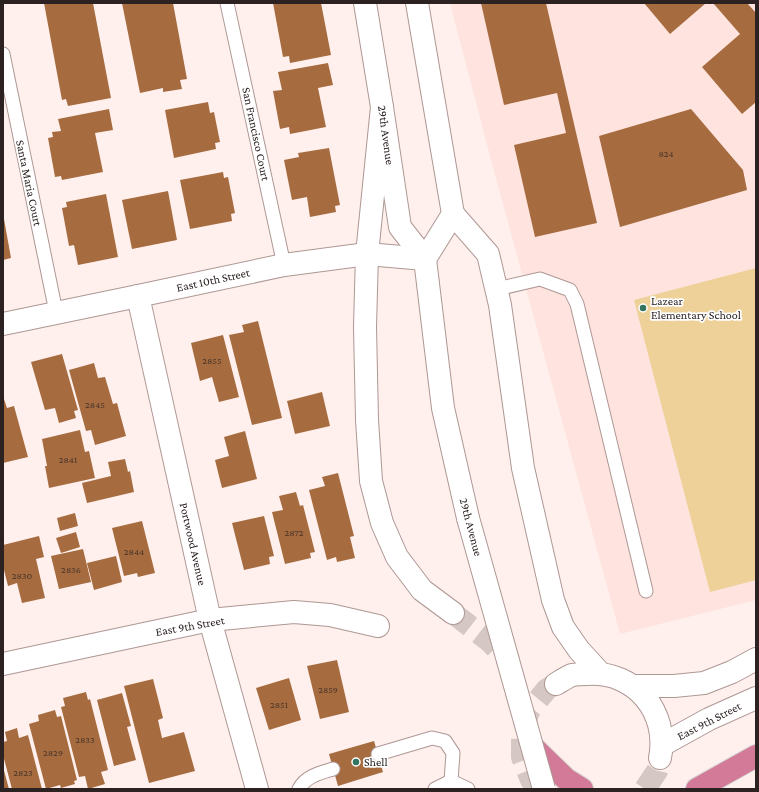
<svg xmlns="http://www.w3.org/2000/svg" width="759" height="792" font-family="'Crimson Pro',serif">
<rect width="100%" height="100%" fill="#fff0ed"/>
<!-- built -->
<path fill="#fee3df" d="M450,3h306v597l-136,34 -129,-474z"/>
<!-- green -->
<path fill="#edd198" d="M756,268v312l-46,12 -76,-292z"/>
<!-- building -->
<g fill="#a66c40">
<path d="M44,3h49l18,95 -43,8 -2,-7 -4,1z"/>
<path d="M122,3h51l14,76 -7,1 2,9 -19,3v-4l-23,5z"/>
<path d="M273,3h48l10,52 -41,8 -1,-7 -6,1z"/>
<path d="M481,3h65l51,220 -62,14 -21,-92 52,-12 -9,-40 -53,12z"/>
<path d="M644,3h62l-36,31z"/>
<path d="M713,3h34l9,10v89l-14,12 -40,-47 38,-33z"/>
<path d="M328,63l5,22 -15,3 8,39 -36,7 -1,-7 -9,2 -7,-38 9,-1 -4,-18z"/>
<path d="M208,102l2,11 4,-1 6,30 -5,1 1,6 -42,9 -9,-48z"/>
<path d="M109,109l4,21 -18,3 8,39 -41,8 -1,-4 -6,1 -7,-39 5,-1 -1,-5 9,-1 -3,-12z"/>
<path d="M691,109l52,61 4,20 -127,37 -21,-91z"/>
<path d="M329,148l11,57 -5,1 1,6 -26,5 -3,-20 -15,3 -8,-40 15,-3 -1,-4z"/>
<path d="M223,172l1,6 4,-1 7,36 -4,1 1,7 -42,8 -10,-49z"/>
<path d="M168,191l9,49 -45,9 -10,-49z"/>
<path d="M106,194l12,63 -40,8 -4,-20 -5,1 -7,-38 5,-1 -1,-5z"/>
<path d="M4,219l7,39 -8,2v-40z"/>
<path d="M258,321l24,97 -30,7 -23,-90 15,-3 -2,-7z"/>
<path d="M223,335l16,62 -20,5 -7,-25 -12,4 -9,-38z"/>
<path d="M62,354l16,56 -4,1 2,7 -17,5 -4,-15 -10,2 -14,-48z"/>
<path d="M94,363l4,15 7,-1 8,27 4,-1 9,33 -31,9 -4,-15 -5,1 -17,-61z"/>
<path d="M322,392l8,34 -35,8 -8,-33z"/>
<path d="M3,396l4,12 7,-2 14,51 -25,6z"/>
<path d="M80,430l5,22 4,-1 6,27 -46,10 -4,-22h2l-5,-27z"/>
<path d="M245,431l12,48 -35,9 -7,-28 14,-4 -5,-19z"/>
<path d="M125,459l3,13 2,-1 4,21 -47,11 -5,-20 29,-7 -3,-14z"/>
<path d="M338,473l16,63 -4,1 5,21 -18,4 -1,-5 -9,3 -18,-70 16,-4 -3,-9z"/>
<path d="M296,492l4,14 3,-1 12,47 -5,1 1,5 -26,6 -13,-52 11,-2 -4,-14z"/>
<path d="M75,513l3,13 -18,5 -3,-13z"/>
<path d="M264,516l10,40 -5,1 1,7 -26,6 -12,-47z"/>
<path d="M142,521l13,52 -17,4 -1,-4 -13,3 -12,-48z"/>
<path d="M76,532l4,15 -19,6 -5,-15z"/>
<path d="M39,536l5,21 -8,2 9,39 -23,5 -5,-20 -9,3 -5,-20v-21z"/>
<path d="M83,549l8,33 -32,7 -8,-33z"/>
<path d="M116,556l6,26 -28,8 -7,-27z"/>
<path d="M337,660l12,52 -29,7 -13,-53z"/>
<path d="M289,678l12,42 -32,10 -13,-42z"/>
<path d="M153,679l10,39 -5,2 4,18 22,-6 11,39 -46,12 -25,-97z"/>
<path d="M86,692l2,8 2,-1 18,71 -7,2 4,12 -17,5 -3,-13 -6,1 -18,-70 4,-1 -2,-8z"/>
<path d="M122,693l9,33 -4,1 9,33 -22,6 -17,-66z"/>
<path d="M55,710l2,7 4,-1 16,64 -3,1 1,3 -14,4 -1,-3 -14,4 -17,-65 10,-3 -1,-6z"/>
<path d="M17,728l2,10 9,-3 14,54h-30l-9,-34v-13l4,-1 -2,-9z"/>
<path d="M374,741l9,31 -45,14 -9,-32z"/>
<path d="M3,767l6,22h-6z"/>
</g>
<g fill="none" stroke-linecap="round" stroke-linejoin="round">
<!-- secondary-tunnel -->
<g stroke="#d5c7c4" stroke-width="22" stroke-dasharray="22 11" stroke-linecap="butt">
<path d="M453,613l36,28 23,23"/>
<path d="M539,789l-8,-9 -9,-23v-24l7,-22 18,-22 9,-5"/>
<path d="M645,789l12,-18 3,-13"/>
</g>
<!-- service casing -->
<g stroke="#ae9794" stroke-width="15">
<g id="service">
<path d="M227,3l57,262"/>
<path d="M3,54l53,258"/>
<path d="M497,289l43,-10 30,11 7,14 69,287"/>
<path d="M378,754l54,-16 13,3 8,12 -2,28"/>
<path d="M299,789c7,-13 21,-16 34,-20"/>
<path d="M435,789l16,-8 17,8"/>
</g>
</g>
<!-- minor casing -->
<g stroke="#ae9794" stroke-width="24">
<g id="minor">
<path d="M138,296l72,324 47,169"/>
<path d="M3,324l135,-28 146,-31 83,-11 58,5"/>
<path d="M3,664l207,-44 84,-8 36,3 48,11"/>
</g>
</g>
<!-- secondary casing -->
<g stroke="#ae9794" stroke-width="24">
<g id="secondary">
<path d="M365,3l17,104 18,120 25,32 18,149 25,110"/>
<path d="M417,3l36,211 -28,45"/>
<path d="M382,107l-15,147 -2,73 2,93 4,61 11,42 15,34 25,33 31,23"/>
<path d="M453,214l35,40 12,51 23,163 30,132 10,27 16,23 21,23"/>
<path d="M556,684c5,-3 11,-7 16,-9 5,-1 11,-1 16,-1 47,-3 81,38 72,84"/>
<path d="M633,686h41l30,-3 28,-11 24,-13"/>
<path d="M662,745l47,-26 47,-21"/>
</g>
</g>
<!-- motorway casing -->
<g stroke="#d5d3d3" stroke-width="24">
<g id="motorway">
<path d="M532,746l34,33 16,10"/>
<path d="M697,789l59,-33"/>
</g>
</g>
<!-- service -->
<use href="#service" stroke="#fff" stroke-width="13"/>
<!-- minor -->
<use href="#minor" stroke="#fff" stroke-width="22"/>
<!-- secondary -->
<use href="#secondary" stroke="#fff" stroke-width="22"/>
<!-- motorway -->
<use href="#motorway" stroke="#d27a97" stroke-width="22"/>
<!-- secondary-bridge casing -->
<g stroke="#ae9794" stroke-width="24" stroke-linecap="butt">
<path id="secondary-bridge" d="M468,518l76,271"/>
</g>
<!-- secondary-bridge -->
<use href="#secondary-bridge" stroke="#fff" stroke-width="22"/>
</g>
<!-- markers -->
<g fill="#347360" stroke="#fff" stroke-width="1.5">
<circle cx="643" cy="308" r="4"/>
<circle cx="356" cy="762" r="4"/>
</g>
<g text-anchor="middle" stroke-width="3.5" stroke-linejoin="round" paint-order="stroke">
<!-- number labels -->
<g font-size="10" fill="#4a3429">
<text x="666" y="157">824</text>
<text x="212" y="364">2855</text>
<text x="95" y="408">2845</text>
<text x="68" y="463">2841</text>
<text x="294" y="536">2872</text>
<text x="134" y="555">2844</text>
<text x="71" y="573">2836</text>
<text x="22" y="579">2830</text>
<text x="328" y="693">2859</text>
<text x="279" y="708">2851</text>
<text x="85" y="743">2833</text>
<text x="53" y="756">2829</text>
<text x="23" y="776">2823</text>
</g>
<!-- street labels -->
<g font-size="12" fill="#2b2221" stroke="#fff">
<text transform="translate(256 134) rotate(78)" y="4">San Francisco Court</text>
<text transform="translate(386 135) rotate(82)" y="4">29th Avenue</text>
<text transform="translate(29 183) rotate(78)" y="4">Santa Maria Court</text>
<text transform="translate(213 280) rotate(-12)" y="4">East 10th Street</text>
<text transform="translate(471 527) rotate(75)" y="4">29th Avenue</text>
<text transform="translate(193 544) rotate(77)" y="4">Portwood Avenue</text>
<text transform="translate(190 626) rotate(-10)" y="4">East 9th Street</text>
<text transform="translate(709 721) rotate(-27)" y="4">East 9th Street</text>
</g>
<!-- poi labels -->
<g font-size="12" fill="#2b2221" stroke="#fff" text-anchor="start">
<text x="651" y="305">Lazear<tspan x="651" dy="14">Elementary School</tspan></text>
<text x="364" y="766">Shell</text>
</g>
</g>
<!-- border -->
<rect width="759" height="792" fill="none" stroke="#2b2221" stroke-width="8"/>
</svg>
